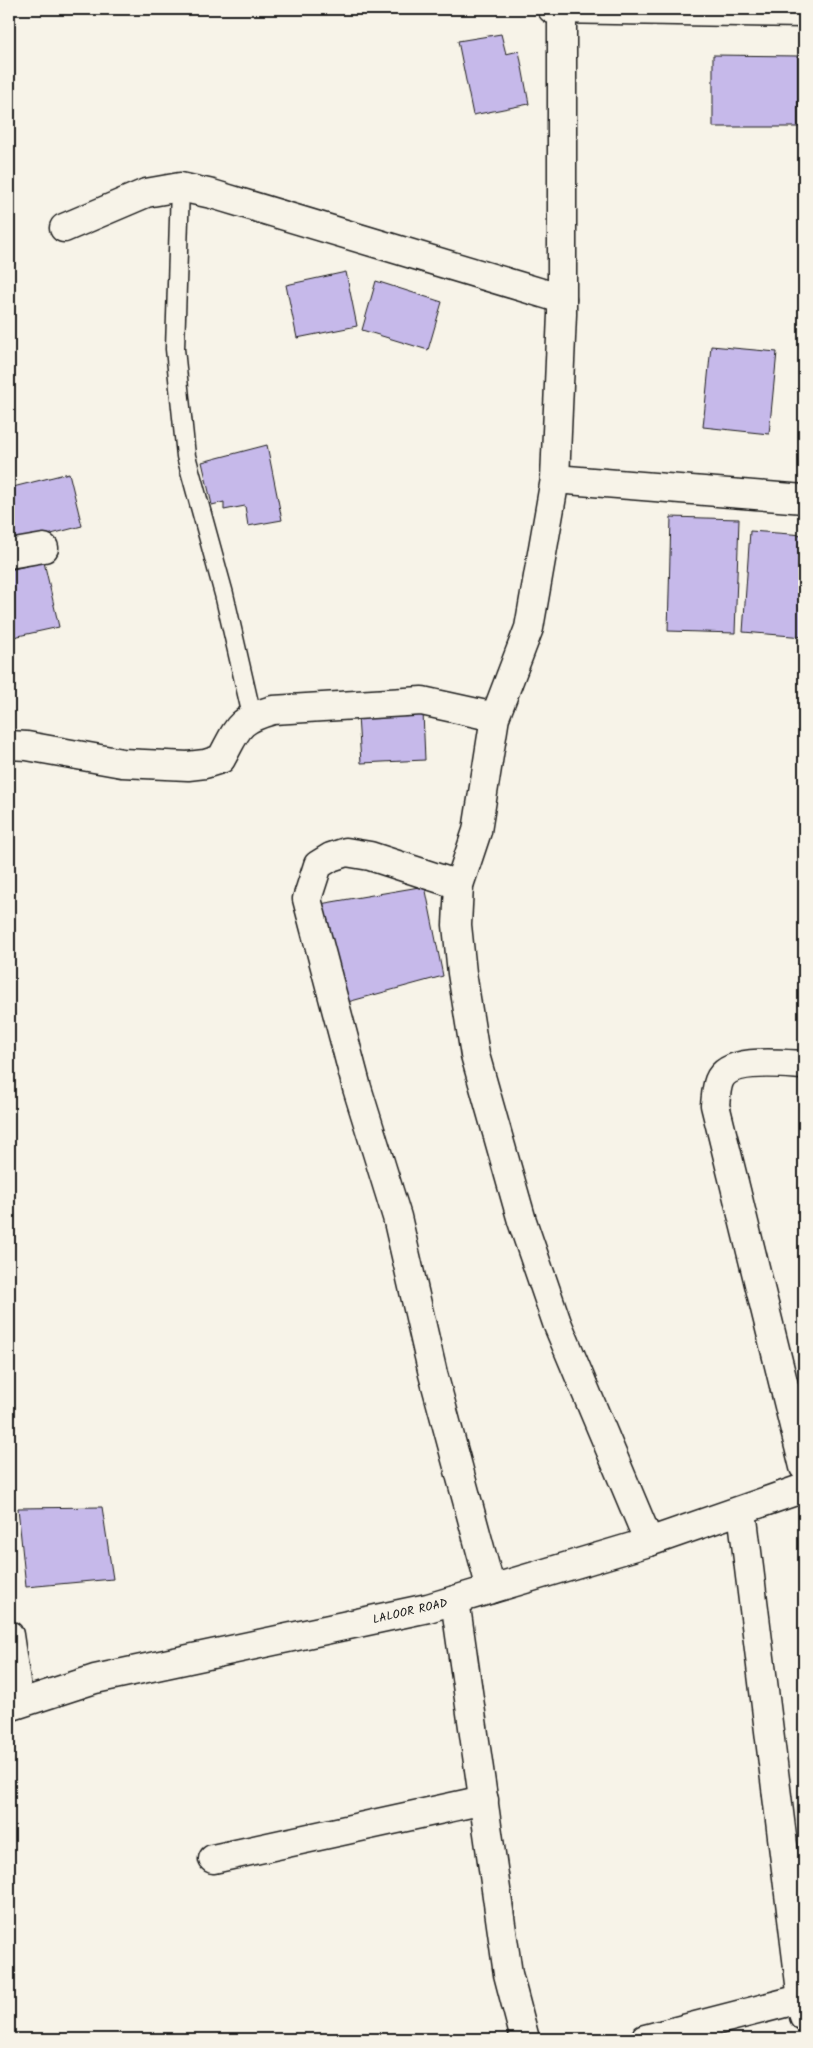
<svg xmlns="http://www.w3.org/2000/svg" width="813" height="2048" font-family="Kalam,sans-serif">
<rect width="100%" height="100%" fill="#f7f3e8"/>
<filter id="ink" filterUnits="userSpaceOnUse"><feTurbulence type="fractalNoise" baseFrequency=".02" numOctaves="2"/><feDisplacementMap in="SourceGraphic" scale="10" xChannelSelector="R" yChannelSelector="G"/><feConvolveMatrix kernelMatrix="1 2 1 2 8 2 1 2 1" color-interpolation-filters="sRGB"/></filter>
<g filter="url(#ink)">
<!-- building -->
<g fill="#c6b9ea" stroke="#1c1c1c">
<path d="M501,34l5,20 13,-3 10,53 -56,11 -15,-74z"/>
<path d="M713,55l85,1v71h-85z"/>
<path d="M346,272l11,54 -60,12 -11,-53z"/>
<path d="M376,281l66,21 -14,48 -66,-20z"/>
<path d="M711,346l66,6 -8,82 -66,-7z"/>
<path d="M267,445l15,75 -34,6 -3,-20 -21,4v-8l-12,3 -10,-43z"/>
<path d="M69,473l13,53 -73,19v-57z"/>
<path d="M671,517l68,2 -4,114 -67,-2z"/>
<path d="M750,531l54,4v102l-61,-5z"/>
<path d="M44,562l15,65 -50,11v-68z"/>
<path d="M423,712l2,48 -64,3 -3,-47z"/>
<path d="M425,886l18,90 -99,27 -24,-99z"/>
<path d="M102,1507l11,72 -87,8 -8,-79z"/>
</g>
<g fill="none" stroke-linecap="round" stroke-linejoin="round">
<!-- service casing -->
<g stroke="#1c1c1c" stroke-width="21">
<path id="service" d="M180,187l-5,162 11,107 38,138 28,122"/>
</g>
<!-- minor casing -->
<g stroke="#1c1c1c" stroke-width="31">
<g id="minor">
<path d="M552,9l252,4"/>
<path d="M562,9v305l-7,165 -26,149 -34,89 -18,114 -18,54 -2,40 5,48 13,82 47,166 35,102 92,219"/>
<path d="M64,228l82,-35 34,-6 32,7 350,105"/>
<path d="M555,479l249,20"/>
<path d="M9,554l35,-6"/>
<path d="M9,745l18,1 95,17 66,3 17,-2 16,-5c17,-31 16,-39 52,-49l149,-9 73,16"/>
<path d="M459,885l-89,-29 -24,-4 -15,5 -13,8 -11,34 50,189 40,129 36,157 58,215"/>
<path d="M804,1065c-21,-1 -76,-8 -85,16 -3,8 -3,17 -4,24l89,362"/>
<path d="M742,1511l62,505"/>
<path d="M455,1600l53,374 17,65"/>
<path d="M9,1635l10,68"/>
<path d="M213,1859l271,-59"/>
<path d="M645,2039l159,-41"/>
</g>
</g>
<!-- tertiary casing -->
<g stroke="#1c1c1c" stroke-width="31">
<path id="tertiary" d="M9,1707l86,-28 333,-71 221,-66 155,-54"/>
</g>
<!-- service -->
<use href="#service" stroke="#f7f3e8" stroke-width="18"/>
<!-- minor -->
<use href="#minor" stroke="#f7f3e8" stroke-width="28"/>
<!-- tertiary -->
<use href="#tertiary" stroke="#f7f3e8" stroke-width="28"/>
</g>
</g>
<g text-anchor="middle" stroke-width="4" stroke-linejoin="round" paint-order="stroke">
<!-- street labels -->
<g font-size="12" fill="#1c1c1c" stroke="#f7f3e8">
<text transform="translate(410 1611) rotate(-13)" y="4">LALOOR ROAD</text>
</g>
</g>
<!-- margin -->
<rect width="813" height="2048" fill="none" stroke="#f7f3e8" stroke-width="30"/>
<rect x="15" y="15" width="783" height="2018" fill="none" stroke="#1c1c1c" stroke-width="2" filter="url(#ink)"/>
</svg>
